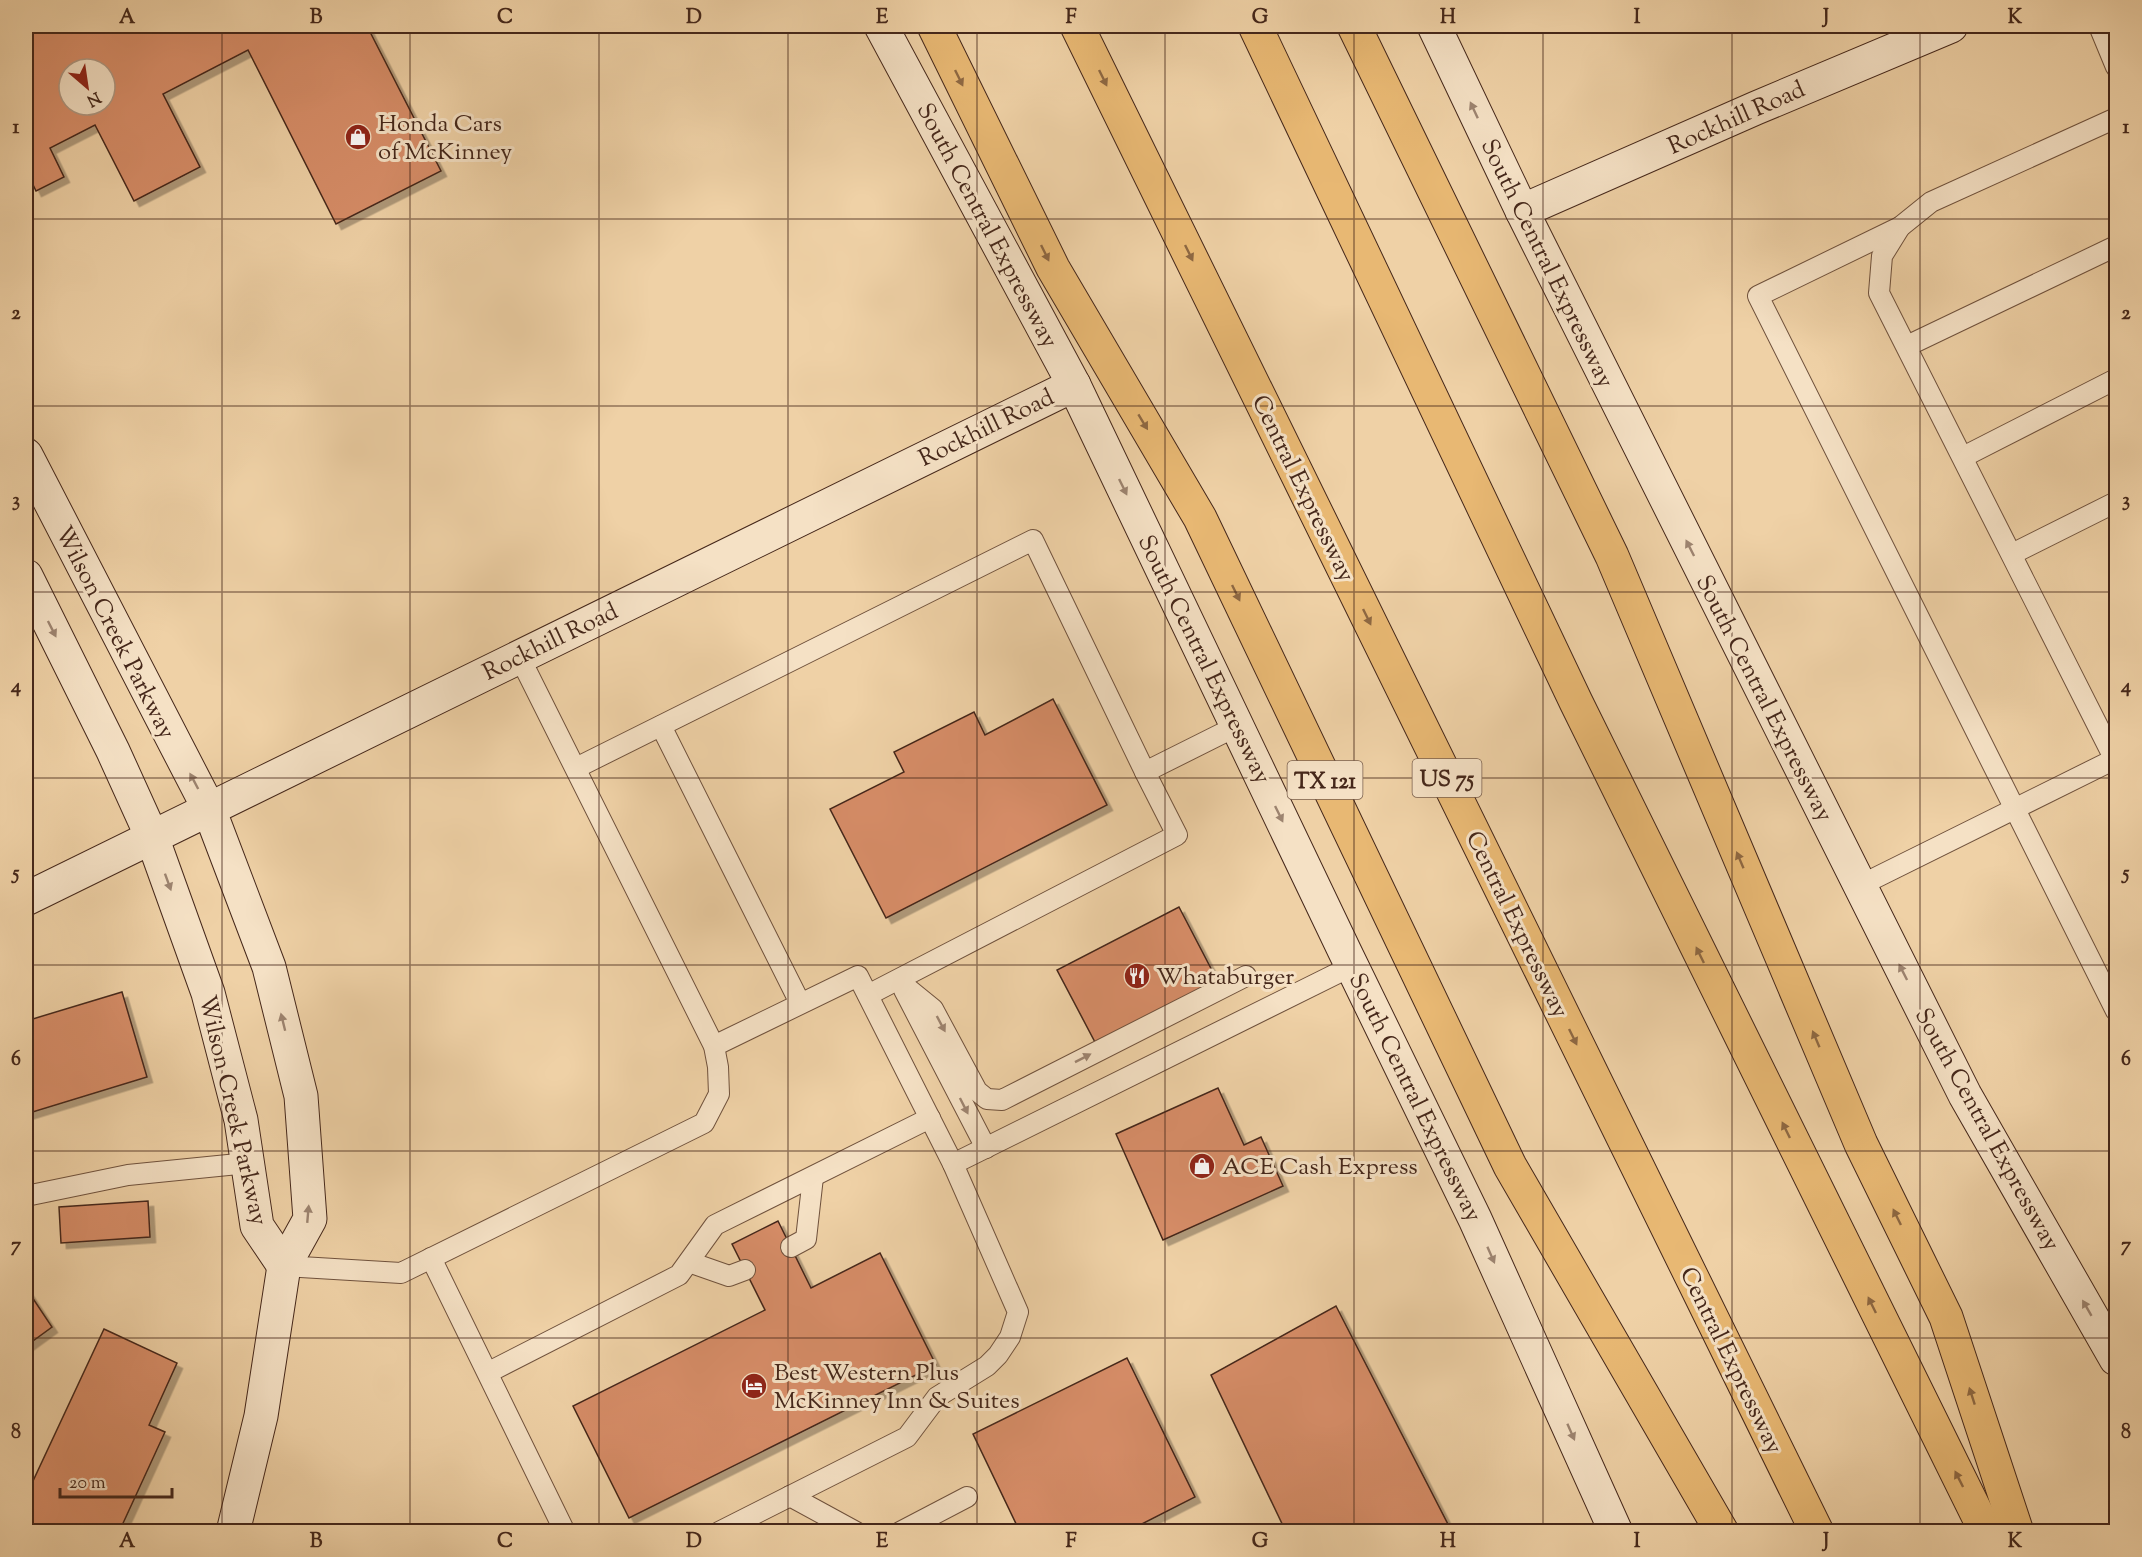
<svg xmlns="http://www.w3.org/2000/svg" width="2142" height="1557" font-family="'Sorts Mill Goudy',serif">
<defs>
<filter id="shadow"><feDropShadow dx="5.5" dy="5.5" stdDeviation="0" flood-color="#0004"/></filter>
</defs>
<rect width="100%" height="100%" fill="#efd1a6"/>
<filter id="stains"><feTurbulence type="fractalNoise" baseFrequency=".00333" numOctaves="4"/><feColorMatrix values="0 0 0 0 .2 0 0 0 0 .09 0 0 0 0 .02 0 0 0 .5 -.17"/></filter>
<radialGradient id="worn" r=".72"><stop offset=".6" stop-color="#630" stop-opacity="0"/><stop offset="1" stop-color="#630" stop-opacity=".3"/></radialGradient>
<!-- building -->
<g fill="#d78d67" stroke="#45271a" stroke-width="1.5" fill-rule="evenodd" filter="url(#shadow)">
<path d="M26,26h341l74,145 -105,53 -88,-174 -85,44 37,73 -66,34 -39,-76 -45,23 14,29 -28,14 -10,-21zM69,69h36v36h-36z"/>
<path d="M1053,699l54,106 -221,113 -56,-109 74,-37 -10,-20 80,-40 11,23z"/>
<path d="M1179,907l39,75 -122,62 -39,-74z"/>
<path d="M122,992l25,85 -121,37v-93z"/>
<path d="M1218,1088l26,57 17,-8 22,49 -120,54 -47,-106z"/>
<path d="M148,1201l2,36 -89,6 -2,-36z"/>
<path d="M778,1221l33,67 69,-35 56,112 -307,153 -56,-112 192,-96 -33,-66z"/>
<path d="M26,1288l26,39 -26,19z"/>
<path d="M1336,1306l116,226h-166l-75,-157z"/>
<path d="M104,1329l73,34 -28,62 16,7 -46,100h-93v-36z"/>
<path d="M1127,1358l68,139 -69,35h-106l-47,-98z"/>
</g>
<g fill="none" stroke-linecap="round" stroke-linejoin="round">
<!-- lane casing -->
<g stroke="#70523d" stroke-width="22">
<g id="lane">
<path d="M2099,26l17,41"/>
<path d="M2116,118l-185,84 -31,25 -18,29 -3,37 237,469"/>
<path d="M1900,227l-142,69 358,715"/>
<path d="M1907,346l209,-100"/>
<path d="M1963,457l153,-78"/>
<path d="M2012,554l104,-52"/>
<path d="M661,726l139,277"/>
<path d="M576,768l457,-228 112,232 92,-46"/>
<path d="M1859,886l256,-127"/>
<path d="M901,983l32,26 44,82 10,8 15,1 244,-124"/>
<path d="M904,990l82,158"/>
<path d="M868,995l309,-160 -32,-63"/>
<path d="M714,1046l144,-70 95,188 65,148 -8,25 -12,18 -11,11 -50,31 -30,40 -188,95"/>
<path d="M953,1164l399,-198"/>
<path d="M26,1196l102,-21 120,-12"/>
<path d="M791,1247l15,-8 7,-62"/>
<path d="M431,1258l134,274"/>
<path d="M689,1262l40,14 16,-6"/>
<path d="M284,1266l117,7 303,-150 15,-29 -1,-27 -4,-21 -195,-390"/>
<path d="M489,1372l190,-97 36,-50 215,-107"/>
<path d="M790,1496l66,36"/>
<path d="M900,1532l67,-35"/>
</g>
</g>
<!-- secondary casing -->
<g stroke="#45271a" stroke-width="35">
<g id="secondary">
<path d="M881,26l193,359 271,567 130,267 141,313"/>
<path d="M1434,26l88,185 443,884 151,264"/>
<path d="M1522,211l234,-103 195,-82"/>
<path d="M26,455l183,354 60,158 32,129 9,123 -26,47 -23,150 -28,116"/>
<path d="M26,576l87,175 39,86 56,156 33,127 16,106 27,40"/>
<path d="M26,899l1048,-514"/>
</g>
</g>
<!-- highway casing -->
<g stroke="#45271a" stroke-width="35">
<g id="highway">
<path d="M934,26l119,242 147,250 310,648 212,366"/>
<path d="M1077,26l740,1506"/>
<path d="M1255,26l321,676 410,830"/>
<path d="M1354,26l258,530 249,588 85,173 71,215"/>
</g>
</g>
<!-- lane -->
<use href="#lane" stroke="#f5e1c5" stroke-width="20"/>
<!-- secondary -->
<use href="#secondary" stroke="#f5e1c5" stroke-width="33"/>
<!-- highway -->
<use href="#highway" stroke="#e8b873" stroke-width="33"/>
</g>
<!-- one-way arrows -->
<defs><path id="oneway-solid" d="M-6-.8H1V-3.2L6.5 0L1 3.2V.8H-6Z" transform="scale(1.5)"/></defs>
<g fill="#8e6842">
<use href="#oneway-solid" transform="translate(959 78) rotate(64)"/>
<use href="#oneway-solid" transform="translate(1103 78) rotate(64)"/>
<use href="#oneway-solid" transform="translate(1045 253) rotate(64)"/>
<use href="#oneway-solid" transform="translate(1189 253) rotate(64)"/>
<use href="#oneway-solid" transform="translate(1143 422) rotate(59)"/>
<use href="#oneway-solid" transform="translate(1236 593) rotate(64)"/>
<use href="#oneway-solid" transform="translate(1367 617) rotate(64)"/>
<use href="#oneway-solid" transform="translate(1740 860) rotate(-113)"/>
<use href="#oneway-solid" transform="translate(1700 955) rotate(-116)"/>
<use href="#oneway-solid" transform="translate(1573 1037) rotate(64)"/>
<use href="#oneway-solid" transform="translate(1816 1039) rotate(-113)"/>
<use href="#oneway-solid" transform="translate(1786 1130) rotate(-116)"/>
<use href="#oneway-solid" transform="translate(1897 1217) rotate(-116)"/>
<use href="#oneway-solid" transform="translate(1872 1305) rotate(-116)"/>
<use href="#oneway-solid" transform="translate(1972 1396) rotate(-108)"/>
<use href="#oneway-solid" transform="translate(1959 1479) rotate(-117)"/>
</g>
<g fill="#9d8470">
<use href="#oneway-solid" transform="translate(1474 110) rotate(-115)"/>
<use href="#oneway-solid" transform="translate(1123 487) rotate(64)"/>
<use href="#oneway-solid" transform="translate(1690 548) rotate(-117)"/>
<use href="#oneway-solid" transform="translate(52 629) rotate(63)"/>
<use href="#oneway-solid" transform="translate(194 781) rotate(-118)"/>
<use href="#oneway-solid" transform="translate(1279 814) rotate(64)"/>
<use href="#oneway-solid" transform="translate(168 882) rotate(70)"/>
<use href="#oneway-solid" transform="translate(1903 972) rotate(-117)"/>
<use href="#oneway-solid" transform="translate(283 1022) rotate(-104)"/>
<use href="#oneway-solid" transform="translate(941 1024) rotate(62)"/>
<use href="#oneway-solid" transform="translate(1083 1058) rotate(-27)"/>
<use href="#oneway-solid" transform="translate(964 1106) rotate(63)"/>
<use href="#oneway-solid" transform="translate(308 1214) rotate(-85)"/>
<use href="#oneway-solid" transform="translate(1491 1255) rotate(66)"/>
<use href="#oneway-solid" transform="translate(2087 1308) rotate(-120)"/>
<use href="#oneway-solid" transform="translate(1571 1432) rotate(66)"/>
</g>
<!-- grid -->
<path fill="none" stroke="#45271a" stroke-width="1.5" stroke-opacity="0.55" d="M222,26v1506M410,26v1506M599,26v1506M788,26v1506M977,26v1506M1165,26v1506M1354,26v1506M1543,26v1506M1732,26v1506M1920,26v1506M26,219h2090M26,406h2090M26,592h2090M26,778h2090M26,965h2090M26,1151h2090M26,1338h2090"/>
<!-- icons -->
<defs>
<g id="shop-disc" transform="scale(1.35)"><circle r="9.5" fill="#8f2418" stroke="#f5e1c5"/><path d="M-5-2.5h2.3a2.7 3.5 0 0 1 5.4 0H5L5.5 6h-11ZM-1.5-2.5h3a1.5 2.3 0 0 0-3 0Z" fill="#fff"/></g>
<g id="restaurant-disc" transform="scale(1.35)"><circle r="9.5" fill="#8f2418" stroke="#f5e1c5"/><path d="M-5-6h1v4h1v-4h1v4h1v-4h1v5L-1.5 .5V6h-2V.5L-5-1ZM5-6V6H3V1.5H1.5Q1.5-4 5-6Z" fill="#fff"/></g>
<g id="hotel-disc" transform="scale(1.35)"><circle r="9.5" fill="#8f2418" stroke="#f5e1c5"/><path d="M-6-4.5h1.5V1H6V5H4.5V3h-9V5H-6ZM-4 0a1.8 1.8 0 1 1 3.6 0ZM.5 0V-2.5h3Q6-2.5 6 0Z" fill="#fff"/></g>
</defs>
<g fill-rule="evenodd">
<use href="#shop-disc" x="358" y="137"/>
<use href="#restaurant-disc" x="1137" y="976"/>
<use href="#shop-disc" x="1202" y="1166"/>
<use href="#hotel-disc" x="754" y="1386"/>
</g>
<g text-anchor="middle" stroke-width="6" stroke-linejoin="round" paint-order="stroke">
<!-- shield labels -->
<g fill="#f5e1c5" stroke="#7a5f4d" stroke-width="1.5">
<rect x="1412.5" y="759" width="69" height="38" rx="4.5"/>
<rect x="1287.5" y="761" width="75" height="38" rx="4.5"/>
</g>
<g font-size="22" font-weight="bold" fill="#45271a">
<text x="1447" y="786">US 75</text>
<text x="1325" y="788">TX 121</text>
</g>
<!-- street labels -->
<g font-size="24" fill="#45271a" stroke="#f5e1c5">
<text transform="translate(1736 117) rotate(-24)" y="8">Rockhill Road</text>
<text transform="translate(988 225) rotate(62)" y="8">South Central Expressway</text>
<text transform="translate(1548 263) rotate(64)" y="8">South Central Expressway</text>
<text transform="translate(986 427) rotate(-26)" y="8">Rockhill Road</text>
<text transform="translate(1304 488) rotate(64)" y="8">Central Expressway</text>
<text transform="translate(116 632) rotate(63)" y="8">Wilson Creek Parkway</text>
<text transform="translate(550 641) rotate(-26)" y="8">Rockhill Road</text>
<text transform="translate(1205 659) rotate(64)" y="8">South Central Expressway</text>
<text transform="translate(1765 698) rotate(63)" y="8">South Central Expressway</text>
<text transform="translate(1518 924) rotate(64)" y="8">Central Expressway</text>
<text transform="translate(1416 1097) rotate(64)" y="8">South Central Expressway</text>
<text transform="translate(234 1110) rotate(77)" y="8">Wilson Creek Parkway</text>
<text transform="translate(1988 1129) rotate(61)" y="8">South Central Expressway</text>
<text transform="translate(1732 1360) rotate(64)" y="8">Central Expressway</text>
</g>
<!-- poi labels -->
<g font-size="24" fill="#45271a" stroke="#f5e1c5" text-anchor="start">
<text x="378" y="131">Honda Cars<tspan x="378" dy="28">of McKinney</tspan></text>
<text x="1156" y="984">Whataburger</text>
<text x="1222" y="1174">ACE Cash Express</text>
<text x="774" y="1380">Best Western Plus<tspan x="774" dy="28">McKinney Inn &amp; Suites</tspan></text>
</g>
</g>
<!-- margin -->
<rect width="2142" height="1557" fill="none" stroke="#efd1a6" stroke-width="66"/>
<!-- north arrow -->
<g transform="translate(87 87) rotate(151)"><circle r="28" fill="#f5e1c5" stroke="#af9781" stroke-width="1.5"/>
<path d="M0-4.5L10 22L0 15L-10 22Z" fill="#8f2418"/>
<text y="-9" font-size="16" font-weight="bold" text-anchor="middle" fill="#45271a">N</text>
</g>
<!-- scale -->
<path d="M60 1488v9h112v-9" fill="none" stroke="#45271a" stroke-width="3"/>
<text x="69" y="1488" font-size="18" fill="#45271a" stroke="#f5e1c5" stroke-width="4.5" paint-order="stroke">20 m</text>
<rect x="33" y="33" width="2076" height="1491" fill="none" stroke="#45271a" stroke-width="2"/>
<g font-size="20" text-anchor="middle" font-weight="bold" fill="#45271a">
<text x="127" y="23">A</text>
<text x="316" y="23">B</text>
<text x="505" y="23">C</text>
<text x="694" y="23">D</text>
<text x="882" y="23">E</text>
<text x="1071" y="23">F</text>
<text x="1260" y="23">G</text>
<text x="1448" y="23">H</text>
<text x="1637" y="23">I</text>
<text x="1826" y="23">J</text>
<text x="2015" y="23">K</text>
<text x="16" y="133">1</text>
<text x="2126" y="133">1</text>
<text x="16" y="319">2</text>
<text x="2126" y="319">2</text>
<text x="16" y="506">3</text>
<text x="2126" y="506">3</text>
<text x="16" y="692">4</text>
<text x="2126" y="692">4</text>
<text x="16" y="879">5</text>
<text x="2126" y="879">5</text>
<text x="16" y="1065">6</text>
<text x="2126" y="1065">6</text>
<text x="16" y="1251">7</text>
<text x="2126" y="1251">7</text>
<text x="16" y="1438">8</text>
<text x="2126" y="1438">8</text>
<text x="127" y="1547">A</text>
<text x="316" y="1547">B</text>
<text x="505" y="1547">C</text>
<text x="694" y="1547">D</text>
<text x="882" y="1547">E</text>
<text x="1071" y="1547">F</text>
<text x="1260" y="1547">G</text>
<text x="1448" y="1547">H</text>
<text x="1637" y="1547">I</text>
<text x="1826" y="1547">J</text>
<text x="2015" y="1547">K</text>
</g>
<rect width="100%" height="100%" filter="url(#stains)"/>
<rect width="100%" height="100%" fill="url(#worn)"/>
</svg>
